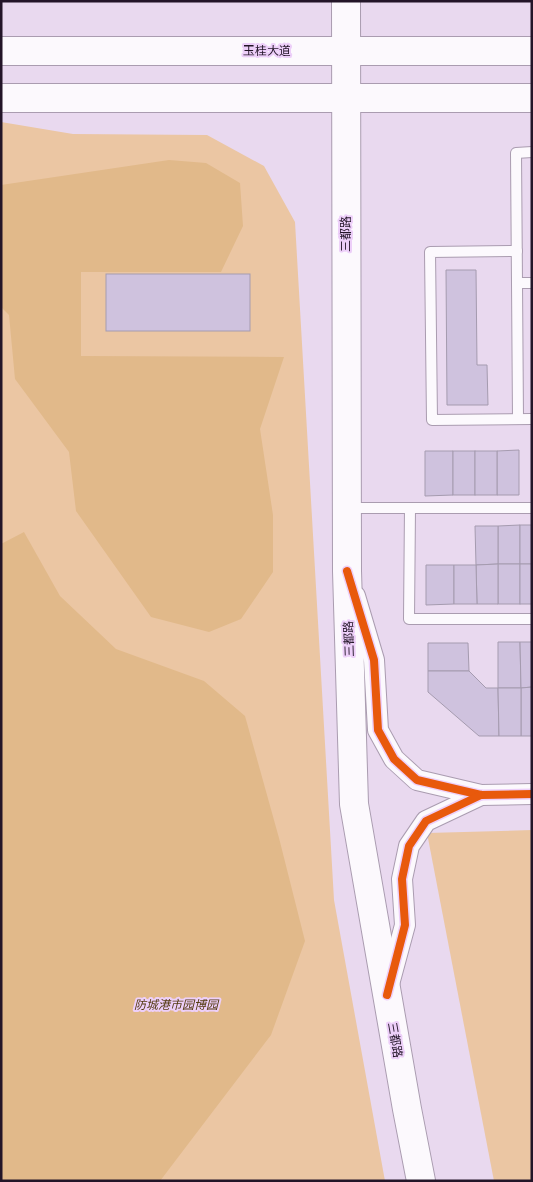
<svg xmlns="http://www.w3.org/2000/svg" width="533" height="1182" font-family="'IBM Plex Serif','Noto Sans SC',serif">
<rect width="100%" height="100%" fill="#e9d9ef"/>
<!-- green -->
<g fill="#ebc6a3">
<path d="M1,122l72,12 134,1 57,31 31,56 39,678 51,281h-384z"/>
<path d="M532,830v351h-38l-67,-348z"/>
</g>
<!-- forest -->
<g fill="#e1b98a">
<path d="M169,160l37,3 34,20 3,43 -22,46h-140v84l203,1 -24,72 13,86v57l-32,47 -32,13 -58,-15 -75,-106 -7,-59 -54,-73 -6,-64 -8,-8v-122z"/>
<path d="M24,532l36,64 56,53 88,32 41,35 34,122 26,103 -34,94 -111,146h-159v-637z"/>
</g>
<!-- building -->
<g fill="#cfc2de" stroke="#a59baf">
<path d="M446,270h30l1,95h10l1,40h-41z"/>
<rect x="106" y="274" width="144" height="57"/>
<path d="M519,450v45h-22v-44z"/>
<path d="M425,451h28v44l-28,1z"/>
<rect x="453" y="451" width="22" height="44"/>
<rect x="475" y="451" width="22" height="44"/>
<path d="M520,525v39h-22v-38z"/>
<rect x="520" y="525" width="12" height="39"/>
<path d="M475,526h23v38l-22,1z"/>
<rect x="498" y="564" width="22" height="40"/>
<path d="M498,564v40h-21l-1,-39z"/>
<rect x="520" y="564" width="12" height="40"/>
<path d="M426,565h28v39l-28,1z"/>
<path d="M454,565h22l1,39h-23z"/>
<path d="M498,642h22l1,46h-23z"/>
<path d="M520,642h12v45l-11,1z"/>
<path d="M428,643h40l1,28h-41z"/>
<path d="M428,671h41l17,17h12l1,48h-20l-51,-44z"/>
<path d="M532,687v49h-11v-48z"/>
<path d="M498,688h23v48h-22z"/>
</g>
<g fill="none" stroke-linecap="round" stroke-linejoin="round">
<!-- service casing -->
<g stroke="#aa9cb0" stroke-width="12">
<g id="service">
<path d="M532,152l-16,1 1,130h15"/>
<path d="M517,251l-87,1 2,168 100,-1"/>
<path d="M517,283l1,136"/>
<path d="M348,508h184"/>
<path d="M410,508l-1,111h123"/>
</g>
</g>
<!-- minor casing -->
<g stroke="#aa9cb0" stroke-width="22">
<g id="minor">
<path d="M355,596l19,64 4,70 16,29 23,21 64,15 51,-1"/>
<path d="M388,988l17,-63 -3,-46 7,-33 17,-25 55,-26"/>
</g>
</g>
<!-- secondary casing -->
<g stroke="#aa9cb0" stroke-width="30">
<g id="secondary">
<path d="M346,1l1,570 7,233 53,305 14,72"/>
<path d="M1,51h531"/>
<path d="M1,98h531"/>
</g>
</g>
<!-- service -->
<use href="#service" stroke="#fcf9fd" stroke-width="10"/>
<!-- minor -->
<use href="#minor" stroke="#fcf9fd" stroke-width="20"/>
<!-- secondary -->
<use href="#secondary" stroke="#fcf9fd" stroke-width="28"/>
<!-- cycleway casing -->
<g stroke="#edcff9" stroke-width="11">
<g id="cycleway">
<path d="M347,571l27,89 4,70 16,29 23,21 64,15 51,-1"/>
<path d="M387,995l18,-70 -3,-46 7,-33 17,-25 55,-26"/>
</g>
</g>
<!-- cycleway -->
<use href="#cycleway" stroke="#e8590c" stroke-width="8"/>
</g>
<g text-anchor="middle" stroke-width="4" stroke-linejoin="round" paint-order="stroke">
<!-- street labels -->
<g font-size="12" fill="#231528" stroke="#edcff9">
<text x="267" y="55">玉桂大道</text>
<text transform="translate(346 234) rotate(-90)" y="4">三都路</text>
<text transform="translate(349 639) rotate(-92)" y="4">三都路</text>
<text transform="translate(395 1040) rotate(80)" y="4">三都路</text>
</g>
<!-- park labels -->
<g font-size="12" font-style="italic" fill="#533a11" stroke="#edcff9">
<text x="176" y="1009">防城港市园博园</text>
</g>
</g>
<!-- border -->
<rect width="533" height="1182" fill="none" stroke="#231528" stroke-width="5"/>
</svg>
